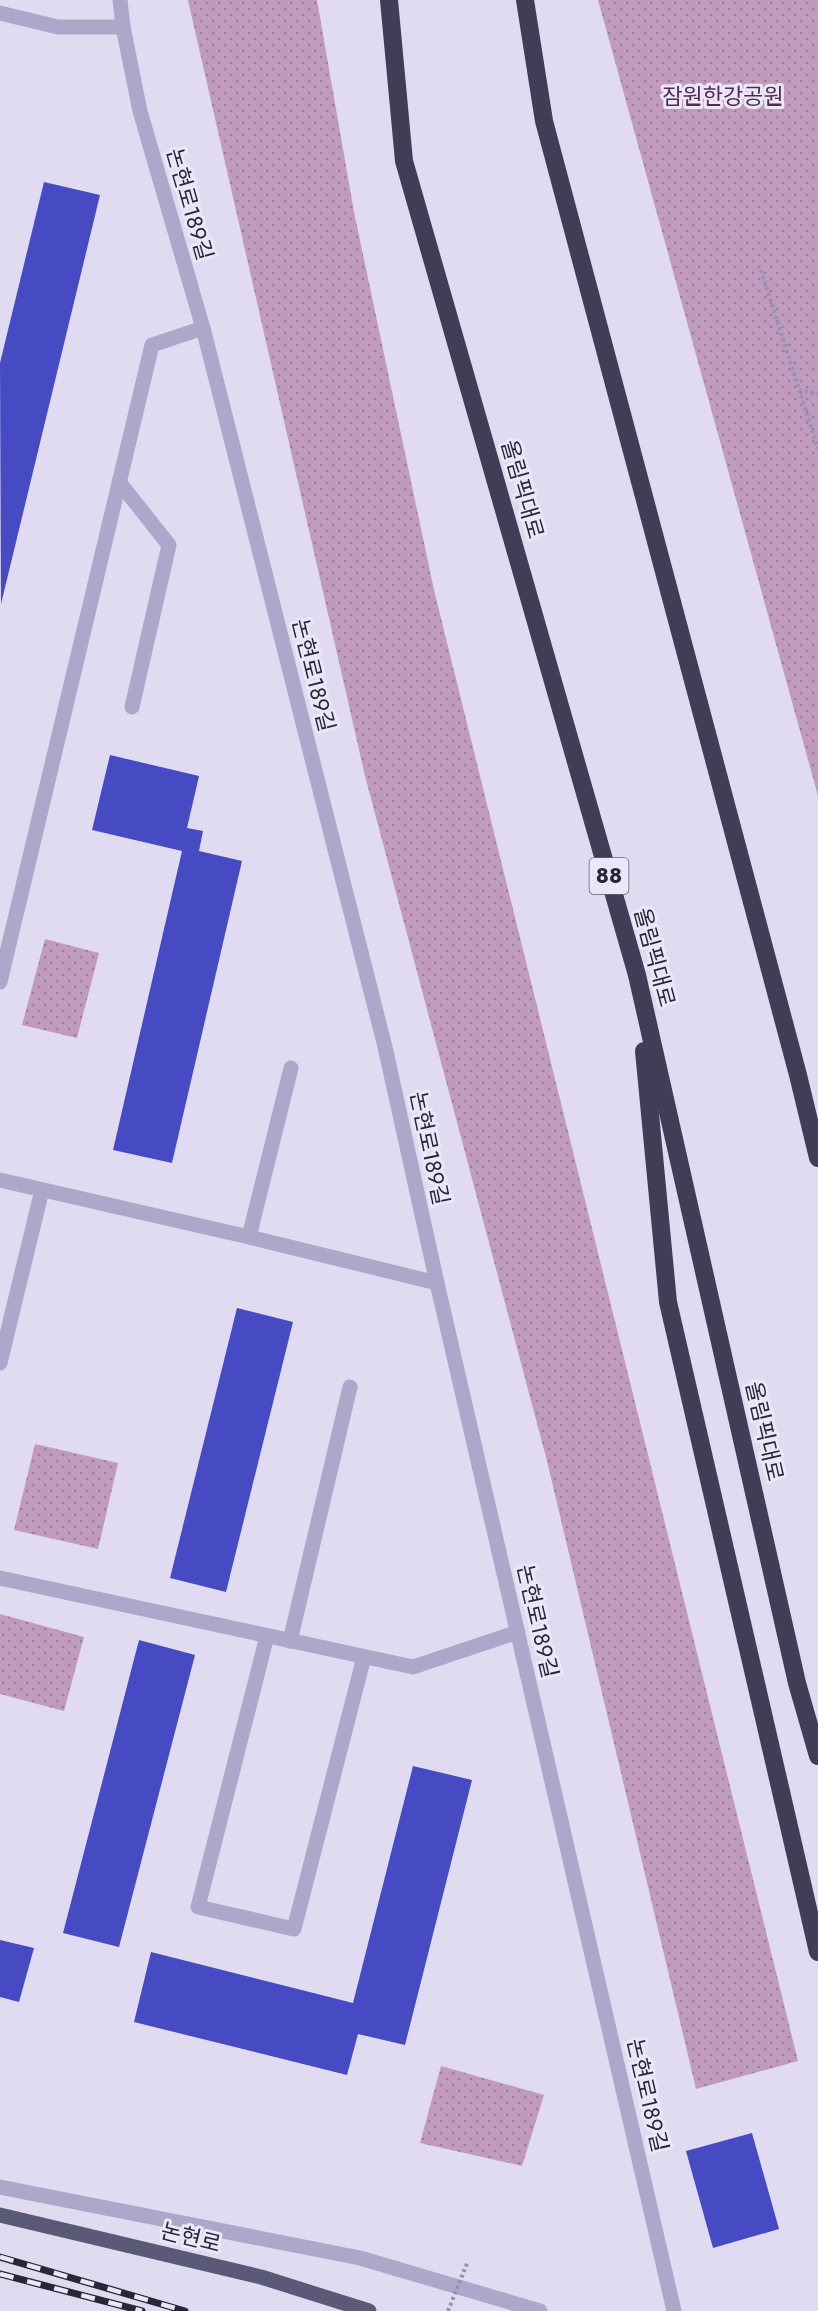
<svg xmlns="http://www.w3.org/2000/svg" width="818" height="2311" font-family="Jost,'Noto Sans KR',sans-serif">
<defs>
<pattern id="green-dots" width="8" height="8" patternUnits="userSpaceOnUse" patternTransform="scale(1.5)"><rect width="8" height="8" fill="#c09bbe"/><path d="M2 2h.1M6 6h.1" fill="none" stroke="#9c7e9b" stroke-width="1.8" stroke-linecap="round"/></pattern>
</defs>
<rect width="100%" height="100%" fill="#e0dbf1"/>
<!-- green -->
<g fill="url(#green-dots)">
<path d="M188,0h129l37,212 80,378 364,1471 -102,28 -149,-628 -182,-685z"/>
<path d="M598,0h220v796z"/>
<path d="M45,939l54,14 -22,85 -55,-13z"/>
<path d="M35,1444l83,19 -20,86 -84,-19z"/>
<path d="M0,1614l84,23 -20,74 -64,-17z"/>
<path d="M441,2066l103,29 -22,71 -102,-23z"/>
</g>
<!-- building -->
<g fill="#464bc4">
<path d="M44,182l56,13 -99,409 -1,-241z"/>
<path d="M110,755l89,21 -12,52 16,3 -4,20 43,10 -70,302 -59,-13 69,-299 -90,-21z"/>
<path d="M237,1308l56,14 -67,270 -56,-14z"/>
<path d="M139,1640l56,15 -76,292 -56,-14z"/>
<path d="M413,1766l59,14 -67,265 -47,-11 -11,41 -213,-53 17,-70 202,51z"/>
<path d="M0,1940l34,8 -15,54 -19,-5z"/>
<path d="M752,2133l27,96 -66,19 -27,-97z"/>
</g>
<g fill="none" stroke-linecap="round" stroke-linejoin="round">
<!-- path -->
<g stroke="#9691b5" stroke-width="4" stroke-dasharray="3 3" stroke-linecap="butt">
<path d="M761,270l57,179"/>
<path d="M799,390l19,4"/>
</g>
<!-- minor -->
<g stroke="#ada7c9" stroke-width="15">
<path d="M120,0l3,27 17,84 63,217 182,719 52,236 237,1028"/>
<path d="M0,13l58,14h65"/>
<path d="M119,482l50,63 -37,162"/>
<path d="M0,982l152,-637 51,-17"/>
<path d="M0,1180l249,57 188,46"/>
<path d="M249,1237l42,-169"/>
<path d="M0,1363l42,-173"/>
<path d="M0,1578l413,89 105,-35"/>
<path d="M267,1636l-69,271 96,22 70,-272"/>
<path d="M290,1641l60,-254"/>
<path d="M0,2187l360,71 180,53"/>
</g>
<!-- major -->
<path stroke="#5a5977" stroke-width="15" d="M0,2215l261,62 108,34"/>
<!-- highway -->
<g stroke="#3f3e56" stroke-width="18">
<path d="M389,0l15,161 233,814 160,708 21,73"/>
<path d="M525,0l19,121 254,954 20,83"/>
<path d="M644,1051l24,251 150,650"/>
</g>
<!-- rail casing -->
<g stroke="#282735" stroke-width="7">
<g id="rail">
<path d="M0,2257l185,54"/>
<path d="M0,2274l142,37"/>
</g>
</g>
<!-- rail -->
<use href="#rail" stroke="#ebe7f9" stroke-width="4.5" stroke-dasharray="14" stroke-linecap="butt"/>
<!-- path-bridge -->
<path stroke="#9691b5" stroke-width="4" stroke-dasharray="3 3" stroke-linecap="butt" d="M448,2311l20,-50"/>
</g>
<g text-anchor="middle" stroke-width="6" stroke-linejoin="round" paint-order="stroke">
<!-- shield labels -->
<rect fill="#ebe7f9" stroke="#626170" stroke-width="1.5" x="589.5" y="858" width="39" height="36" rx="4.5"/>
<g font-size="21" font-weight="bold" fill="#282735">
<text x="609" y="883">88</text>
</g>
<!-- park labels -->
<g font-size="22" fill="#532b50" stroke="#ebe7f9">
<text x="723" y="104">잠원한강공원</text>
</g>
<!-- street labels -->
<g font-size="22" fill="#282735" stroke="#ebe7f9">
<text transform="translate(190 204) rotate(74)" y="8">논현로189길</text>
<text transform="translate(523 489) rotate(74)" y="8">올림픽대로</text>
<text transform="translate(314 675) rotate(76)" y="8">논현로189길</text>
<text transform="translate(655 957) rotate(75)" y="8">올림픽대로</text>
<text transform="translate(430 1148) rotate(78)" y="8">논현로189길</text>
<text transform="translate(765 1431) rotate(77)" y="8">올림픽대로</text>
<text transform="translate(538 1621) rotate(77)" y="8">논현로189길</text>
<text transform="translate(648 2095) rotate(77)" y="8">논현로189길</text>
<text transform="translate(191 2237) rotate(14)" y="8">논현로</text>
</g>
</g>
</svg>
